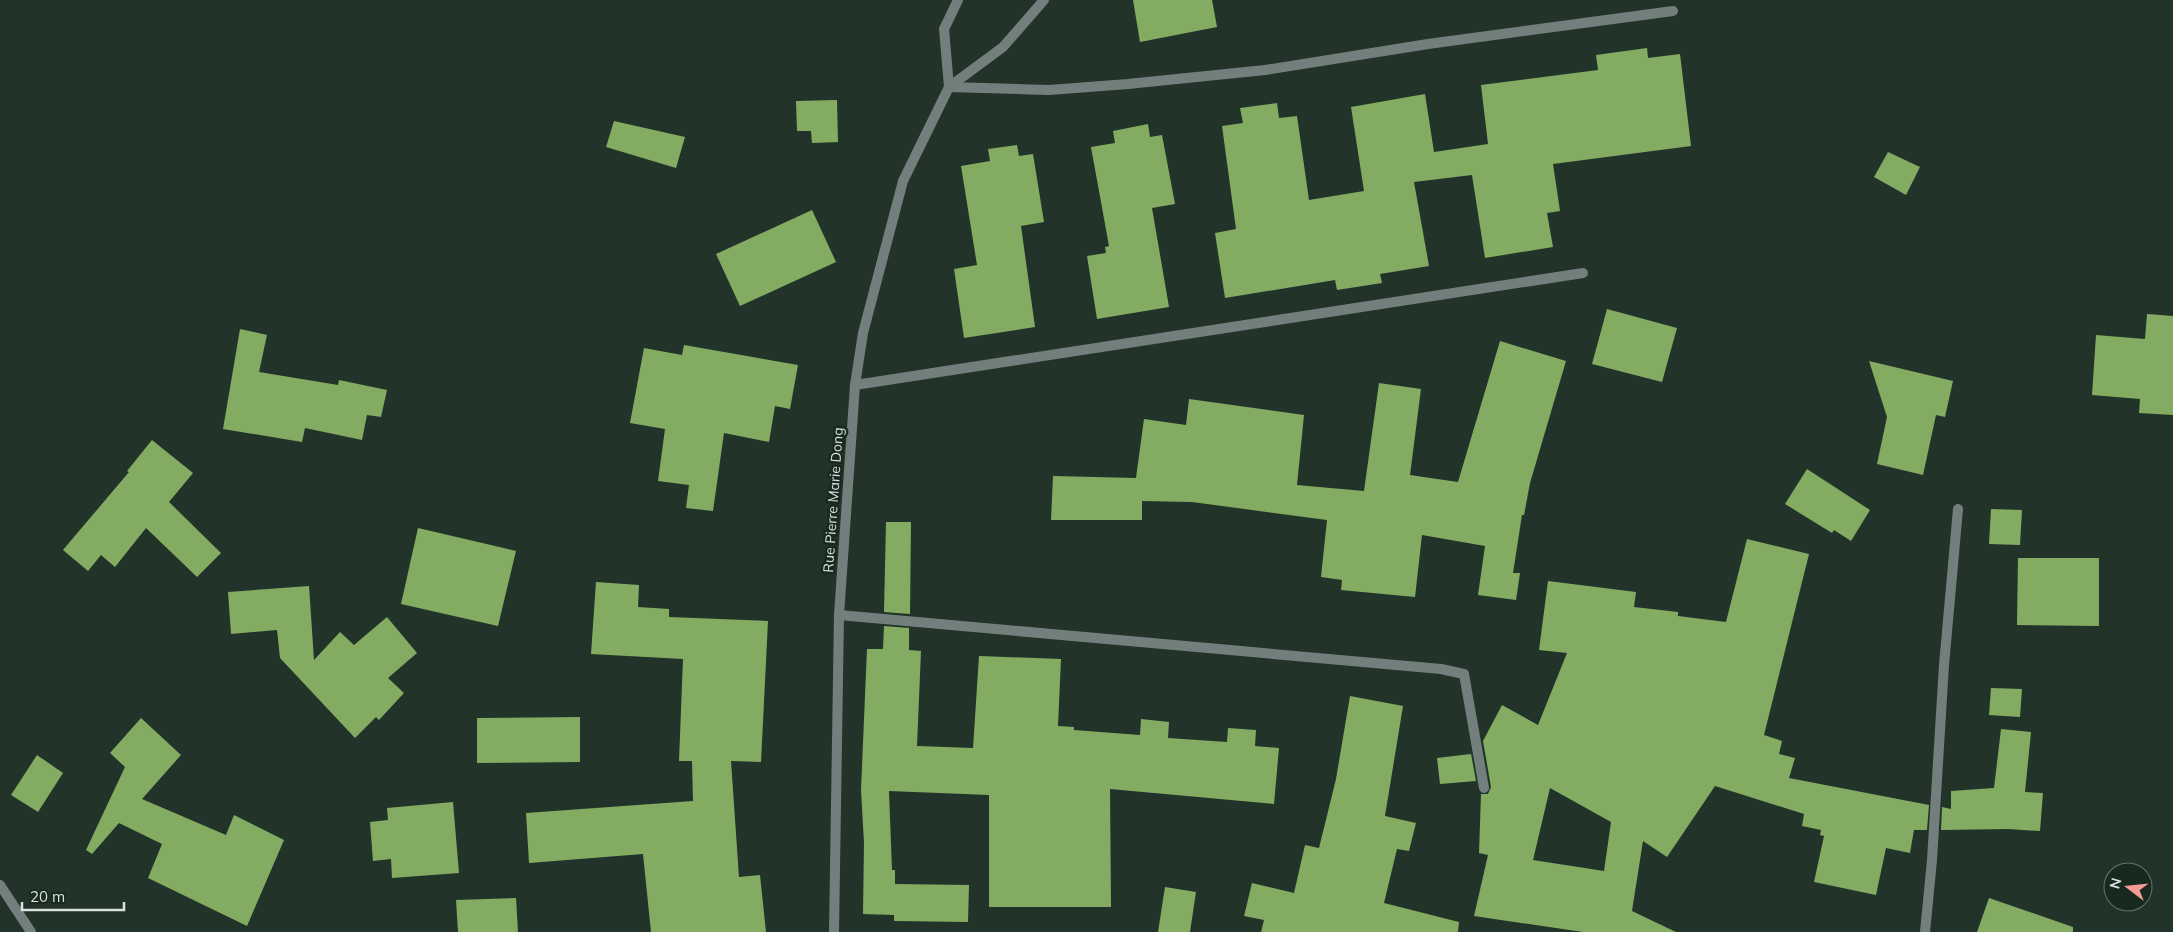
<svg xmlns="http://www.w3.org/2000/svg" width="2173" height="932" font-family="Mulish,sans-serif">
<rect width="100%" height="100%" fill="#22342a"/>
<!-- building -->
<g fill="#83ac62" fill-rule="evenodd">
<path d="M1133,0h79l5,27 -77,15z"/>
<path d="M1647,48l1,10 32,-4 11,92 -138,18 7,47 -13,2 6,34 -68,11 -13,-83 -58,7 15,84 -49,8 2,9 -45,7 -2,-10 -110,18 -10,-65 21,-4 -14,-103 21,-3 -3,-15 37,-5 2,15 18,-2 12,84 55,-9 -13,-84 74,-13 9,58 54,-8 -7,-59 117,-15 -2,-15z"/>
<path d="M837,100l1,42 -26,1 -1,-12h-14l-1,-30z"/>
<path d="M614,121l71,16 -9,31 -70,-21z"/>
<path d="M1148,124l2,13 12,-2 13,69 -23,4 17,99 -72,12 -10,-63 19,-3 -1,-6 4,-1 -18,-99 24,-4 -2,-12z"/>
<path d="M1017,145l2,11 14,-2 11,68 -23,4 14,101 -71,11 -10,-69 23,-4 -16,-99 29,-5 -2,-12z"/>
<path d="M1888,152l32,15 -14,28 -32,-18z"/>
<path d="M812,210l24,52 -96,44 -24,-52z"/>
<path d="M1607,309l70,19 -15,54 -70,-18z"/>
<path d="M2147,314l26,2v99l-34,-2 1,-14 -48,-4 4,-60 49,4z"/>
<path d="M240,329l27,6 -8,37 79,13 1,-5 48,10 -6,27 -14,-2 -5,25 -57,-12 -3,14 -79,-13z"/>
<path d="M1500,341l66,20 -36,122 -6,32h-2l-9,58h7l-4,27 -38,-5 7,-49 -63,-11 -7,62 -74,-7 1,-10 -21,-3 6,-57 -135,-18 -50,-1v19h-91l2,-44 83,2 8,-59 42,6 3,-26 115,16 -7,70 67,6 15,-108 42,6 -11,86 48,7z"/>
<path d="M684,345l114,20 -8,44 -15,-3 -6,36 -45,-9 -11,78 -27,-3 3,-23 -31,-4 7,-52 -35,-6 14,-75 38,7z"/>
<path d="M1869,361l84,20 -8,36 -9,-2 -13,60 -46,-11 10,-47z"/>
<path d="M152,440l41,33 -24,29 52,51 -24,24 -51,-49 -31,39 -14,-12 -13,16 -25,-21 66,-78 -2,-1z"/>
<path d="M1807,469l63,41 -19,31 -17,-11 -2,3 -47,-29z"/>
<path d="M1991,509l31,1 -2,35 -31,-1z"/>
<path d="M886,522h25l-1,92 -26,-2z"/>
<path d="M418,528l98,23 -18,75 -97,-22z"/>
<path d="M1747,539l62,15 -45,181 18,6 -3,13 16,4 -6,20 140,27 -2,25h-13l-4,23 -24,-5 -10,47 -62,-13 10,-46 -4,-1 1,-5 -19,-4 2,-12 -89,-28 -48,71 -24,-16 -11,70 44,21h-93l-109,-16 14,-61 -9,-2 2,-59h7l3,-7 -8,-46 19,-36 36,20 29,-72 -28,-3 9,-69 88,11 -2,15 44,5v4l48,6zM1550,788l61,34 -7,49 -71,-11z"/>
<path d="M2018,558h81v68l-82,-1z"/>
<path d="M596,582l43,3 -1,22 31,2v8l99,4 -7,141 -30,-1 8,116 21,-2 6,57h-115l-8,-78 -114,9 -3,-50 167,-12 -1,-40h-13l4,-102 -92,-5z"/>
<path d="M309,586l5,74 26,-28 14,13 33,-28 30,36 -29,25 16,15 -25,27 -3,-3 -21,21 -75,-80 -3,-28 -46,4 -3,-42z"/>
<path d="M884,626l25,2v22l12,1 -4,95 56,2 6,-92 82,3 -3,67 16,1v3l66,5 1,-16 28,3 -1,16 59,4 1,-14 28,2 -1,16 24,2 -5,56 -164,-15 1,118h-122v-112l-100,-4 3,79h3v14l74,1 -1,37 -74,-1v-6l-31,-1 1,-71 -3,-53 6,-141h16z"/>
<path d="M1991,688l31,1 -2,28 -31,-2z"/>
<path d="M1350,696l53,10 -18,110 31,7 -7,28 -12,-2 -13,54 75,19 -1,10h-197l3,-12 -20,-4 8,-33 42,10 11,-48 14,3 17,-69z"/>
<path d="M580,717v45l-103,1v-45z"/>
<path d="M141,718l40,37 -39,44 84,36 8,-20 50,25 -37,86 -99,-48 14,-34 -43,-21 -27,31 -6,-4 39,-83 -15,-14z"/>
<path d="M2001,729l30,3 -6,60 18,1 -3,38 -32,-2 -67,1 1,-23 9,2v-18l43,-3z"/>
<path d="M1471,754l5,27 -36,3 -3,-26z"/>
<path d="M37,755l26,18 -25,39 -27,-17z"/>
<path d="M453,802l6,71 -67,5 -1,-19 -18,2 -3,-39 18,-2 -1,-12z"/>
<path d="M1165,887l31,5 -6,40h-32z"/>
<path d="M516,898l2,34h-60l-2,-32z"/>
<path d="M1989,898l84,29v5h-96z"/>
</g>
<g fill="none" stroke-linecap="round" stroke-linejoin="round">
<!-- street -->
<g stroke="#737f7d" stroke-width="10">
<path d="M949,87l100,3 79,-6 137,-14 163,-26 245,-33"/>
<path d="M949,87l54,-40 41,-47"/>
<path d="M949,87l-5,-58 14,-29"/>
<path d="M855,385l728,-112"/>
<path d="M839,615l602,54 23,5 20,114"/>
<path d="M0,885l31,47"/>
<path d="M834,932l5,-317 16,-230 8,-52 40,-152 46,-94"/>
<path d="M1925,932l7,-72 12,-195 14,-156"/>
</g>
</g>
<g text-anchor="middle" stroke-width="5" stroke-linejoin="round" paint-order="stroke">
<!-- street labels -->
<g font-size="14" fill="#d8e3dd" stroke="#182a20">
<text transform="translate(833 500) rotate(-86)" y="5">Rue Pierre Marie Dong</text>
</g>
</g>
<!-- north arrow -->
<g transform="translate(2128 887) rotate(286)"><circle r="24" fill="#182a20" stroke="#65746c"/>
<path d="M0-4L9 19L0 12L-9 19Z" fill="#f59c96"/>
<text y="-8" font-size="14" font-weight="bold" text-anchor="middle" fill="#d8e3dd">N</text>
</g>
<!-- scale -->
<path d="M22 902v8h102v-8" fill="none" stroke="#d8e3dd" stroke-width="2.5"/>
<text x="30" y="902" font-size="15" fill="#d8e3dd" stroke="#182a20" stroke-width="4" paint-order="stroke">20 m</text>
</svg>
